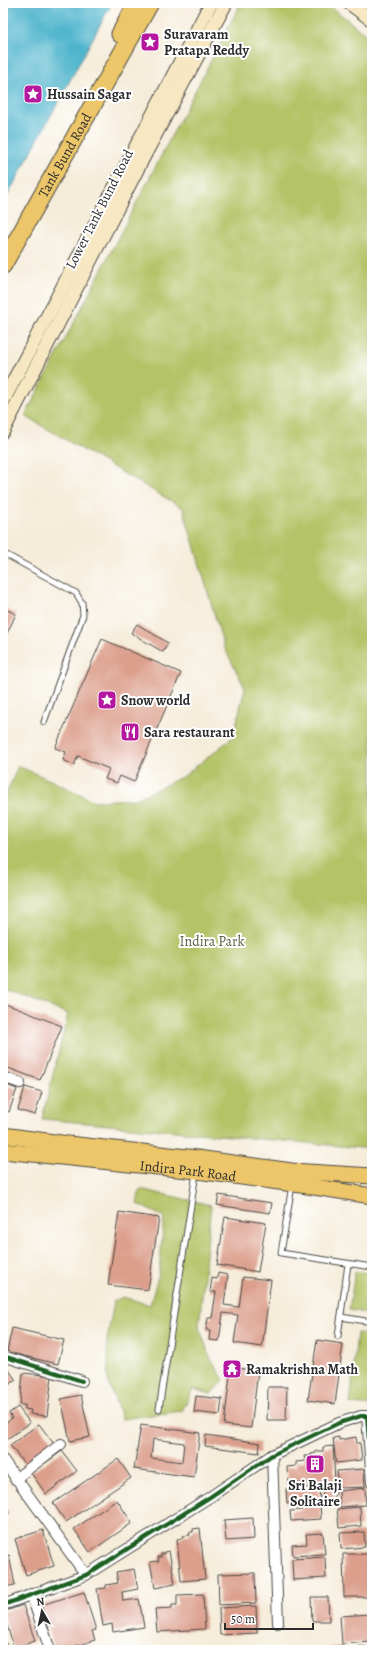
<svg xmlns="http://www.w3.org/2000/svg" width="375" height="1653" font-family="Alegreya,serif">
<rect width="100%" height="100%" fill="#fff"/>
<filter id="ink" filterUnits="userSpaceOnUse"><feTurbulence type="fractalNoise" baseFrequency=".025" numOctaves="2"/><feDisplacementMap in="SourceGraphic" scale="8" xChannelSelector="R" yChannelSelector="G"/><feConvolveMatrix kernelMatrix="1 2 1 2 8 2 1 2 1" color-interpolation-filters="sRGB"/></filter>
<filter id="wash" filterUnits="userSpaceOnUse"><feTurbulence type="fractalNoise" baseFrequency=".012" numOctaves="4" result="noise"/><feDisplacementMap in="SourceGraphic" scale="16" xChannelSelector="R" yChannelSelector="G"/><feGaussianBlur stdDeviation="0.9" result="paint"/><feColorMatrix in="noise" values="0 0 0 0 0 0 0 0 0 0 0 0 0 0 0 0 0 1.4 0 .05"/><feComposite in="paint" operator="in"/></filter>
<g filter="url(#wash)">
<rect width="100%" height="100%" fill="#f5ecd9"/>
<!-- green -->
<g fill="#b3c366" stroke="#6f7748">
<path d="M241,3h86l45,37v1109l-330,-30 26,-105 -65,-26v-186l15,-36 41,18 35,17 42,-2 48,-23 49,-39 12,-49 -21,-41 -41,-139 -158,-92z"/>
<path d="M140,1189l71,16 -12,122 12,32 13,21 -13,14 -18,-5 -11,22 -60,8 -14,-38 -1,-41 7,-39 9,-4 27,8 9,-32 5,-56 -27,-13z"/>
<path d="M355,1271l17,3v40l-23,-4z"/>
<path d="M357,1333l15,1v72l-22,-2z"/>
</g>
<!-- water -->
<path fill="#4db4cc" stroke="#3c707c" d="M3,3h109l-109,201z"/>
<g id="blocks">
<!-- building -->
<g fill="#dc9f8c" fill-rule="evenodd">
<path d="M3,608l13,6 -13,28z"/>
<path d="M137,624l31,19 -5,9 -32,-19z"/>
<path d="M102,639l79,34 -47,109 -14,-6 -3,7 -12,-4 4,-10 -31,-13 -4,9 -11,-5 3,-8 -11,-4z"/>
<path d="M3,1003l59,23 -22,54 -37,-14z"/>
<path d="M3,1084l14,5 -8,23 -6,-2z"/>
<path d="M25,1087l17,5 -7,23 -17,-5z"/>
<path d="M219,1195l53,8 -2,10 -53,-8z"/>
<path d="M119,1212l40,6 -11,72 -40,-5z"/>
<path d="M225,1217l41,6 -8,49 -41,-7z"/>
<path d="M218,1273l10,2 -4,30 15,2 4,-30 28,3 -9,67 -28,-4 4,-28 -15,-2 -4,28 -10,-1 1,-9 -4,-1 2,-12h4l4,-26h-6l2,-14 5,1z"/>
<path d="M12,1328l52,12 -6,24 -51,-12z"/>
<path d="M317,1340l26,4 -8,60 -27,-4z"/>
<path d="M3,1362l13,18 -13,9z"/>
<path d="M231,1367l27,4 -7,57 -27,-3z"/>
<path d="M23,1373l29,3 -5,40 -17,-2 1,-4 -6,-1v-4h-5z"/>
<path d="M268,1387h19l-1,33h-19z"/>
<path d="M81,1395l9,42 -20,4 -9,-42z"/>
<path d="M196,1396l26,3 -2,16 -26,-3z"/>
<path d="M18,1407l12,16 -26,18 -1,-22 3,4 6,-5 -3,-5z"/>
<path d="M39,1424l15,20 -29,21 -15,-20z"/>
<path d="M141,1425l59,8 -6,44 -60,-8zM153,1439l31,4 -2,19 -31,-4z"/>
<path d="M206,1435l54,8 -1,10 -54,-7z"/>
<path d="M339,1437v3l17,-3 1,6h3l2,17 -26,3 -3,-25z"/>
<path d="M333,1446l2,35 -47,3 -1,-17 9,-1v-4l9,-1 -1,-5h7v-2l5,-1v-2h7v-4z"/>
<path d="M62,1451l15,20 -31,23 -15,-21z"/>
<path d="M118,1459l13,19 -65,44 -13,-19z"/>
<path d="M364,1469l1,18 -26,1 -2,-17z"/>
<path d="M334,1482l2,12 -9,9 -3,1 -2,-20z"/>
<path d="M319,1487l2,32 -30,2 -1,-10 12,-1 -1,-8 -14,1 -1,-14z"/>
<path d="M365,1488l1,17 -26,2 -1,-16z"/>
<path d="M117,1500l15,23 -42,29 -16,-23z"/>
<path d="M3,1504l6,9 -6,4z"/>
<path d="M360,1507l1,19 -22,2 -2,-19z"/>
<path d="M253,1518l1,21 -28,2 -2,-21z"/>
<path d="M200,1528l5,51 -24,2 -4,-42 6,-1v-2l7,-1 -1,-3h4v-3z"/>
<path d="M43,1530l11,36 -28,9 -11,-36z"/>
<path d="M364,1532l1,15 -24,2 -1,-16z"/>
<path d="M323,1533l2,21 -32,2 -1,-11 15,-1 -1,-10z"/>
<path d="M169,1551l6,33 -20,4 -5,-26 9,-1 -1,-4h3v-3h3v-2z"/>
<path d="M343,1554h25l1,43h-25z"/>
<path d="M9,1555l6,30 -12,2v-31z"/>
<path d="M325,1557l1,21 -33,2 -1,-21z"/>
<path d="M134,1569l4,20 -16,3 1,9 16,-2 5,28 -31,5 -1,-8 -9,2 -6,-37 9,-1v-3l12,-2 -2,-11z"/>
<path d="M255,1573l1,30 -37,2 -1,-31z"/>
<path d="M84,1592l12,38 -4,1 3,9 -32,10h-8l-14,-45z"/>
<path d="M203,1594l2,35 -48,3 -2,-23 17,-1v-3h5v-10z"/>
<path d="M311,1597h17l1,24h-17z"/>
<path d="M23,1605l12,36 -21,7 -11,-36z"/>
<path d="M256,1606l1,27 -37,2 -1,-27z"/>
<path d="M370,1614l1,28 -29,2 -2,-28z"/>
<path d="M3,1635l4,12 -4,1z"/>
<path d="M342,1646l1,4h-22v-1z"/>
<path d="M360,1646l12,3v1h-14z"/>
</g>
</g>
</g>
<g filter="url(#ink)">
<use href="#blocks" fill-opacity="0" stroke="#494845" stroke-width="1"/>
<g fill="none" stroke-linecap="round" stroke-linejoin="round">
<!-- lane casing -->
<g stroke="#494845" stroke-width="7">
<g id="lane">
<path d="M3,553l73,40 6,10 1,12 -39,107"/>
<path d="M292,1185l-11,68 91,14"/>
<path d="M341,1317l31,5"/>
<path d="M338,1336l10,-72"/>
<path d="M159,1409l37,-236"/>
</g>
</g>
<!-- street casing -->
<g stroke="#494845" stroke-width="12">
<g id="street">
<path d="M3,1077l17,6"/>
<path d="M3,1356l79,25"/>
<path d="M272,1455l6,168"/>
<path d="M3,1460l83,115"/>
<path d="M15,1479l46,-35"/>
<path d="M31,1594l19,56"/>
<path d="M3,1605l83,-30 124,-78 62,-42 67,-32 22,-7h6l5,67"/>
</g>
</g>
<!-- secondary casing -->
<g stroke="#494845" stroke-width="15">
<g id="secondary">
<path d="M349,3l23,17"/>
<path d="M3,401l208,-398"/>
<path d="M3,431l141,-275 82,-153"/>
</g>
</g>
<!-- primary casing -->
<g stroke="#494845" stroke-width="17">
<g id="primary">
<path d="M3,1135l65,9 129,14 95,13 80,5"/>
<path id="s1" d="M3,1151l194,20 104,14 71,11"/>
</g>
</g>
<!-- highway casing -->
<g stroke="#494845" stroke-width="19">
<g id="highway">
<path d="M120,34l17,-31"/>
<path id="s2" d="M3,265l147,-262"/>
</g>
</g>
<!-- lane -->
<use href="#lane" stroke="#fff" stroke-width="5"/>
<!-- street -->
<use href="#street" stroke="#fff" stroke-width="10"/>
<!-- secondary -->
<use href="#secondary" stroke="#f7e8c3" stroke-width="13"/>
<!-- primary -->
<use href="#primary" stroke="#ecc669" stroke-width="15"/>
<!-- highway -->
<use href="#highway" stroke="#ecc669" stroke-width="17"/>
<!-- cycleway casing -->
<g stroke="#fff" stroke-width="6">
<g id="cycleway">
<path d="M3,1356l79,25"/>
<path d="M3,1605l83,-30 124,-78 62,-42 67,-32 22,-7h6l5,67"/>
</g>
</g>
<!-- cycleway -->
<use href="#cycleway" stroke="#1b5e20" stroke-width="4"/>
</g>
</g>
<!-- icons -->
<defs>
<g id="sight-square" transform="scale(1)"><rect x="-9" y="-9" width="18" height="18" rx="4" fill="#b5179e" stroke="#fff"/><path d="M0-6L1.8-2.2L6-1.7L2.9 1.2L3.7 5.4L0 3.3L-3.7 5.4L-2.9 1.2L-6-1.7L-1.8-2.2Z" fill="#fff"/></g>
<g id="restaurant-square" transform="scale(1)"><rect x="-9" y="-9" width="18" height="18" rx="4" fill="#b5179e" stroke="#fff"/><path d="M-5-6h1v4h1v-4h1v4h1v-4h1v5L-1.5 .5V6h-2V.5L-5-1ZM5-6V6H3V1.5H1.5Q1.5-4 5-6Z" fill="#fff"/></g>
<g id="temple-square" transform="scale(1)"><rect x="-9" y="-9" width="18" height="18" rx="4" fill="#b5179e" stroke="#fff"/><path d="M0-6L5-2H3V0L6.5 2.5H4V6H1.5V3h-3V6H-4V2.5H-6.5L-3 0V-2H-5Z" fill="#fff"/></g>
<g id="building-square" transform="scale(1)"><rect x="-9" y="-9" width="18" height="18" rx="4" fill="#b5179e" stroke="#fff"/><path d="M-4-6H4V6H1V3H-1V6H-4ZM-2.5-4.3h1.7v1.8h-1.7ZM.8-4.3h1.7v1.8H.8ZM-2.5-1h1.7V.8h-1.7ZM.8-1h1.7V.8H.8Z" fill="#fff"/></g>
</defs>
<g fill-rule="evenodd">
<use href="#sight-square" x="150" y="42"/>
<use href="#sight-square" x="33" y="94"/>
<use href="#sight-square" x="107" y="700"/>
<use href="#restaurant-square" x="130" y="732"/>
<use href="#temple-square" x="232" y="1369"/>
<use href="#building-square" x="315" y="1464"/>
</g>
<g text-anchor="middle" stroke-width="4" stroke-linejoin="round" paint-order="stroke">
<!-- poi labels -->
<g font-size="14" font-weight="bold" fill="#2b2b2b" stroke="#fff" text-anchor="start">
<text x="164" y="39">Suravaram<tspan x="164" dy="16">Pratapa Reddy</tspan></text>
<text x="47" y="99">Hussain Sagar</text>
<text x="121" y="705">Snow world</text>
<text x="144" y="737">Sara restaurant</text>
<text x="246" y="1374">Ramakrishna Math</text>
<text x="315" y="1490" text-anchor="middle">Sri Balaji<tspan x="315" dy="16">Solitaire</tspan></text>
</g>
<!-- street labels -->
<g font-size="14" fill="#2b2b2b" stroke="#fff">
<text dy="5" stroke="none"><textPath href="#s2" startOffset="126">Tank Bund Road</textPath></text>
<text transform="translate(99 209) rotate(-63)" y="5">Lower Tank Bund Road</text>
<text dy="5" stroke="none"><textPath href="#s1" startOffset="186">Indira Park Road</textPath></text>
</g>
<!-- park labels -->
<g font-size="14" fill="#5b6040" stroke="#fff">
<text x="212" y="946">Indira Park</text>
</g>
</g>
<!-- margin -->
<rect width="375" height="1653" fill="none" stroke="#fff" stroke-width="16"/>
<!-- north arrow -->
<g transform="translate(42 1611) rotate(351)" stroke="#ffffff" stroke-width="3" paint-order="stroke">
<path d="M0-3L7 15L0 10L-7 15Z" fill="#2b2b2b"/>
<text y="-6" font-size="11" font-weight="bold" text-anchor="middle" fill="#2b2b2b">N</text>
</g>
<!-- scale -->
<path d="M225 1623v6h88v-6" fill="none" stroke="#2b2b2b" stroke-width="2"/>
<text x="231" y="1623" font-size="12" fill="#2b2b2b" stroke="#ffffff" stroke-width="3" paint-order="stroke">50 m</text>
</svg>
